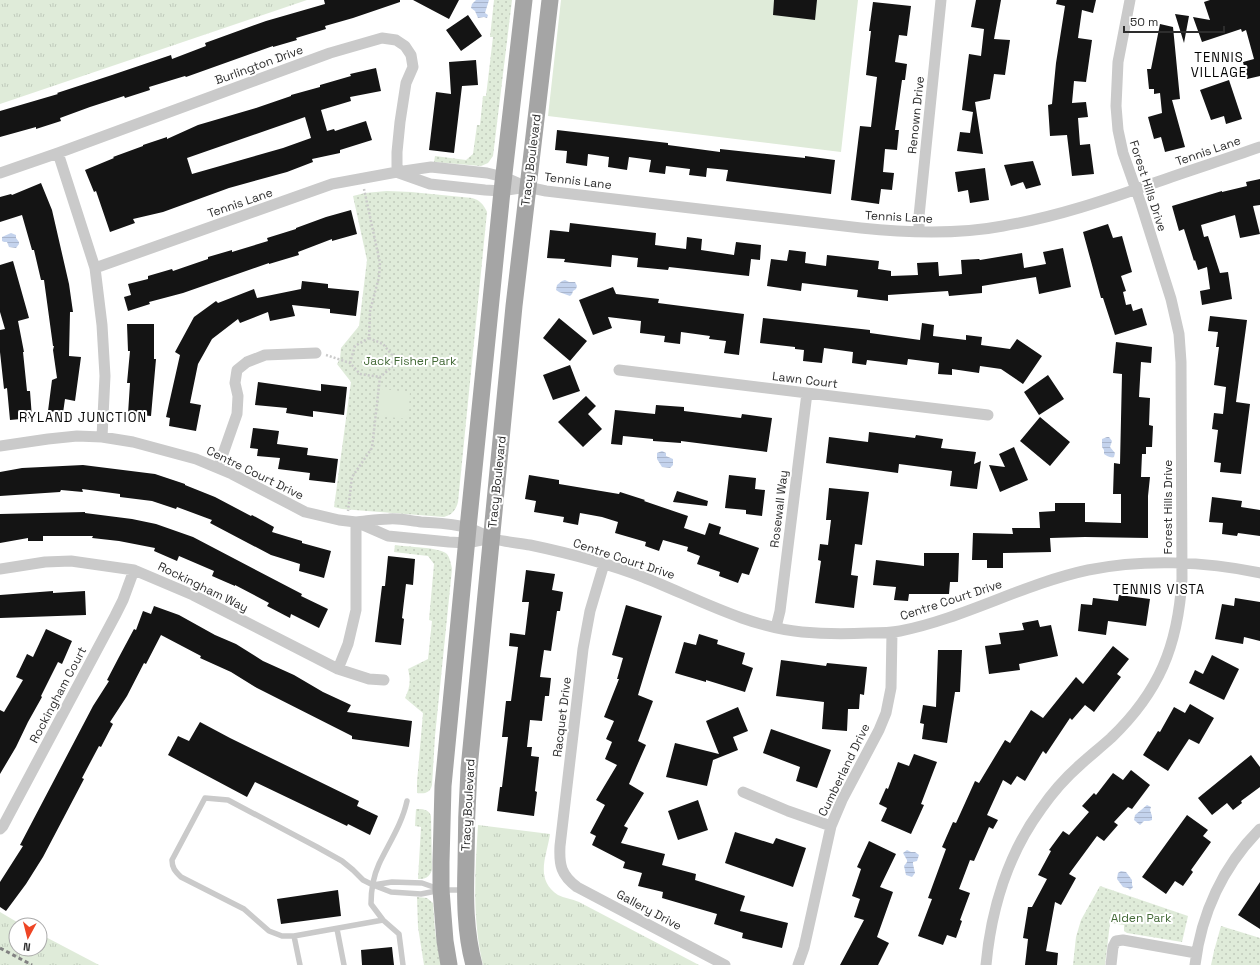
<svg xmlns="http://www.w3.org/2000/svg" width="1260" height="965" font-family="'Space Grotesk',sans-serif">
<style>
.grass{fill:url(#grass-tufts)}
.park{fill:url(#park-dots)}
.pitch{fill:#dfebd9}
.water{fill:url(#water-rules)}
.building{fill:#141414;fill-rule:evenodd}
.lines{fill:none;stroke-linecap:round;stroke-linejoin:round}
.path{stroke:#cacaca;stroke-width:2.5;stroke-dasharray:2 2;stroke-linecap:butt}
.lane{stroke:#cacaca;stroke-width:5.5}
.street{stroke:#cacaca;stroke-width:11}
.primary{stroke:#a5a5a5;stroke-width:17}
.rail{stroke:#828282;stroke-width:3;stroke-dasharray:4 3;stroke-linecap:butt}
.labels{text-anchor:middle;stroke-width:4;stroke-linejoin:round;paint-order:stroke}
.street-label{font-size:12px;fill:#2d2d2d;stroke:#fff}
.park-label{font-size:12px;fill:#446a38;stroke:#fff}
.neighbourhood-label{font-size:13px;letter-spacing:1px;fill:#000;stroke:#fff}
</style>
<defs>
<pattern id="grass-tufts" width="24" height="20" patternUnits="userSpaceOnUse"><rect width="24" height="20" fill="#dfebd9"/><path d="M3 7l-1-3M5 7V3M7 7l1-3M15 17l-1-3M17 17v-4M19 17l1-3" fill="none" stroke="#c0cabb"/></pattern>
<pattern id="park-dots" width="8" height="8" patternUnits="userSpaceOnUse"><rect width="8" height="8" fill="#dfebd9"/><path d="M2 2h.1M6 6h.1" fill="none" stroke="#c0cabb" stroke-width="1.8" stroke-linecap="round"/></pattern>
<pattern id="water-rules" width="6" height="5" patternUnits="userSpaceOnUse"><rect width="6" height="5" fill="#c4d3ed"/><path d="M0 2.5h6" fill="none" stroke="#a9b5cc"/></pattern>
</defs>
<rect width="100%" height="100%" fill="#fff"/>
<path class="grass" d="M0,0H307L0,104Z
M478,825L550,834C547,856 534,879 558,895C564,898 572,899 579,902L699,965H483C472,919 475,872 478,825Z
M0,912L22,925H16V949H40V934L99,965H0Z"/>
<path class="park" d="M494,0H512L493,156L488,163L481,166L434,162L435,156L466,160L473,154L477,125H480L483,96H486L493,37H490Z
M387,191L411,192L472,198C480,200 484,205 487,212L458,502C456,510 452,515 444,517L342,509L334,507L351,382L337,364L340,359L341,348L359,326L367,260L353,196L365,193Z
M395,545C406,547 440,547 447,554C450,558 451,564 452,569L435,736L432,785C430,793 425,794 417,793V782L423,713L405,698C410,688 411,680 408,669L428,659L432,621L429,620L434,564L428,556L394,552Z
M416,809C422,809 429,809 431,816L432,870C429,878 425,879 418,879L421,827L415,826Z
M1100,886L1188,916L1182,942L1127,933L1124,931V925L1110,923L1105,965H1073L1076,937L1081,920Z
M417,897L427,898L433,903L435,931L441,965H424L418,927Z
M1221,926L1260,938V965H1211L1214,951Z"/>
<path class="pitch" d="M561,0H858L841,152L548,116Z
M381,389L410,392L408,419L378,416Z"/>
<path class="water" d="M476,0H489L485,13L488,15L487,18L484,17L478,18L475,11L471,8L472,4Z
M11,233L16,235V238L19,242V244L16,248L9,247L7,242H4L2,241V237Z
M565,280L569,282H575L577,286L576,289L573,291L572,294L570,296L559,292L556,290L557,285L562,281Z
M1107,437H1109L1112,441L1110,447L1115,453L1114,457C1110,458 1107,456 1104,454V450L1102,447V439Z
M662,451L666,453V456L673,459V465L670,468L662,467L657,459V453Z
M1147,805L1151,807L1150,810L1152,816V820L1149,821H1144L1140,825L1134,820L1135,815Z
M907,850L911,852H915L919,855L917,861L913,862V864L915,873L912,877L906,875L904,866L907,862V860L903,853Z
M1121,871L1126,872L1132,880V885L1133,887L1130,890L1128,888L1123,887L1117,879L1118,873Z"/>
<path class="building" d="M324,0H400V2L353,18L325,26L326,29L296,38L297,40L273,47V46L186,77L185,76L149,87L150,90L125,98L124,96L90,107L60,118L61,121L36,129V127L0,137V111L58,94L57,93L112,75L171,55L172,59L206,46L205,43L266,21L325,4Z
M413,0H459L449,19Z
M774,0H817L815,20L773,15Z
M976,0H1001L994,39L1010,40L1005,75L994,74L990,99L975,102L983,154L957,151L960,132L970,133L973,112L962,110L969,54L981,56L984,29L971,27Z
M1057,0H1096L1093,13L1082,10L1078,38L1092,40L1086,82L1074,81L1072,103L1086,102L1088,117L1078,118L1080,145L1090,144L1094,174L1072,176L1067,135L1050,136L1048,105L1052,104L1056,63L1065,6L1056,4Z
M1210,0H1260V76L1247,79L1243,62L1254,59L1246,30L1242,32L1241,29L1202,42L1193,17L1210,20L1204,2Z
M873,2L911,6L907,36L899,35L895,62L907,64L905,80H902L895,130H899L897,150L885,149L883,172L894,173L892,190L881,189L879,204L851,200L860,126L871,127L877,77L866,75L871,31H869Z
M1175,14L1189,16L1184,43Z
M468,15L482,36L461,51L446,30Z
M1160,24L1173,27L1180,99L1172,100L1185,147L1165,152L1161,137L1154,139L1148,117L1162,113L1160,93L1154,94V89H1149L1147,69H1151Z
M476,60L478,85L462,86L454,153L429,150L436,92L451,94L449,62Z
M376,68L381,91L350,97L351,101L321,110L327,131L334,129L335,131L366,121L372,140L340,150V153L312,159L313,162L287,172L229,188L163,212L133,219L135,223L110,232L96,191L94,192L85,170L114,158L113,157L143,146V145L167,137V139L198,125L256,108L291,96V95L320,87V85L351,76L350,74ZM305,117L311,138L283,148L192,174L187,158Z
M1229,80L1242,119L1226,124L1224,116L1211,120L1200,90Z
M557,130L668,143V145L720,152V149L805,158V156L835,160L831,194L726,181L728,170L707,168L706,177L689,175L690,169L666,166L665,174L649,172L651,160L629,157L627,170L608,167L609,157L588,154L587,166L566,163L567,151L555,150Z
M1033,161L1041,185L1026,189L1023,182L1011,186L1004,165Z
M985,168L989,200L970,203L968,190L958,192L955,172Z
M1260,179V205L1253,206L1260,234L1240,238L1235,215L1201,225L1204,237L1208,236L1220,273L1228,272L1232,299L1202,305L1200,291L1210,289L1207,267L1198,270L1195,260L1194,261L1184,229L1179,231L1172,206L1222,191V192L1247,186L1246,182Z
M41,183L52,210L69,284L73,312H70L69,356L81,357L75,401L65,399L63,413L48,411L52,380L57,378L53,350L54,346H53L44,280H41L34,250H32L22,215L0,222V197L11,194L12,195Z
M351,210L357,234L332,241V239L298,252L299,255L269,264V263L183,293L149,302L150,304L128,311L124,297L131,295L128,284L148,279V276L172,269L173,271L208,259V257L232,250V252L268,241L267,238L296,229V228L326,217Z
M570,223L656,233L655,245L686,249L687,237L702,239L701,250L734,255L736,242L761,245L760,260L751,259L749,276L669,267L668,270L637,267L638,258L612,255L611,267L564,262L565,259L547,258L550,230L569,232Z
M1108,224L1113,238L1122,236L1132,272L1121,276L1126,291L1123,292L1126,305L1131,304L1133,311L1142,308L1147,325L1115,335L1103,298H1101L1083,232Z
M1063,248L1071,287L1039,294L1036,277L982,286V293L949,296L948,291L888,295V301L857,297L858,290L802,283L801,291L767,286L771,259L787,261L789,250L806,252L805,263L826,266L827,255L879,261L878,269L891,271V276L918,275L917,263L938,262L939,276L962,274L961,260L979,259L980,260L1022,253L1024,268L1046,264L1043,252Z
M13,261L29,318L18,321L24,352H23L27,391H30L32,418L10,420L7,388L4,389L0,352V330L5,329L0,312V265Z
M302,281L328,284V288L359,291L356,316L330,313V309L292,305L295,316L270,321L268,312L240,323L238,319L212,339L198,364L190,403L201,405L196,431L169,426L170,418L166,417L180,355L175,352L194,317L216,301L218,303L254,289L257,298L301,289Z
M613,287L616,294L659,299L658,303L744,314L739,355L724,353L726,341L709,339L710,336L681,332L680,344L664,342L665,336L640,333L641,321L608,317L612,328L593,335L579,300Z
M1210,316L1247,320L1236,402L1250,404L1241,474L1220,472L1221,463L1214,462L1218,430L1212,429L1214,413L1223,414L1226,387L1214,385L1219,347H1216L1218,332L1208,331Z
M559,318L587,341L570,361L543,338Z
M763,318L870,330V333L920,340L922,323L934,325L933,336L966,340V335L982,337L981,345L1010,349L1017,339L1042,356L1023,384L1001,369L980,366L979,373L952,369V375L938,374L939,363L908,359L907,365L867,360L866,365L852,363L853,352L824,348L822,363L803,361L804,350L795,349V347L760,343Z
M127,324H154V359H156L151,416L128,414L130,383H127L130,351H128Z
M1116,342L1152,347L1151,363L1141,362L1139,397L1150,398L1149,425L1153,426L1152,447H1146V454H1142L1141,477H1150L1148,496V538L1085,537L1050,538L1051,552L1003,553V568H987V560H972L973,533L1013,534L1012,528H1040L1039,512L1055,511V503H1085V522L1121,523V494H1113L1114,463L1120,464L1122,374L1113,373Z
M570,365L580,391L553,400L543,375Z
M1048,375L1064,399L1039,415L1024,392Z
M258,382L321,391V384L347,387L344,415L313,411V417L286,413L287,408L255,405Z
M586,396L596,406L588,414L602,429L583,447L558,422Z
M656,405L684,407V411L741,418L742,414L772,418L767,452L681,441V443L653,441V439L623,436L622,445L611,444L615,410L655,414Z
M1040,417L1070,442L1050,466L1020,441Z
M253,428L279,431L277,444L308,448L307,455L338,459L335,483L309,480L310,473L278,469L280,458L257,456L258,449L250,448Z
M869,432L915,438L916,435L943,439L941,448L976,452L974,464L981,461L977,489L950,486L952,471L899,464L898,473L826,463L829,437L868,442Z
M1014,447L1028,480L1000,492L989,465L1005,467L999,454Z
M83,465L155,474L185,484V485L215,497L251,516L252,515L274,527L272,532L302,541V543L331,551L324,578L299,571L300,564L271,555L210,523L212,520L177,507L176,509L152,501L120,497V494L82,489L83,492L61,490L60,492L0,496V472L22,468Z
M529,475L559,480V484L619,494L620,492L645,500L644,501L688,516L684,528L705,535L709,523L721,527L719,534L759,548L749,575L742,573L738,583L719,576L720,572L697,564L700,556L687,551L688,547L663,540L659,551L645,546L646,542L615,533L618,522L602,517L580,513L578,525L563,522L564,517L534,512L536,501L525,499Z
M729,475L756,478L755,489L765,490L762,516L746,514V510L725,508Z
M829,488L869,492L862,545L855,544L851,575L858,576L854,608L815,603L821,561L818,560L820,544L828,545L831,520H826Z
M677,491L708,501L707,506L673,502Z
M1212,497L1242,501L1241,507L1260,510V536L1238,533L1237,536L1222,534L1223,523L1209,522Z
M85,512V513L132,519L156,524L193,537L302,594L301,596L328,609L319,628L291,614L290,618L267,606L269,603L235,585V586L212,576L214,571L179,556L177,561L154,551L155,548L119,541L92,538L93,536H43V541H28V538L0,543V514Z
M924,553H959L958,582H950L949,594H909L908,601L894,600L896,587L873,585L876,560L924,566Z
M388,556L415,559L413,585L406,584L402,618L404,619L401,645L375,642L382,586H385Z
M526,570L555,574L552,590L563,592L560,611H557L551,651L544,650L540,677L551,678L549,696H545L542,721L530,720L527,747H532L531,756L539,757L535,791L537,792L534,816L497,811L500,787H502L508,737H502L506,701H511L518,647L509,646L510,633L525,635L529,602H522Z
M53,591V593L85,591L86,615L0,618V595Z
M1119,595L1150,599L1146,626L1108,621L1106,635L1078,631L1081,604L1092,605L1093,598L1118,601Z
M1235,598L1260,602V641L1244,637L1243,644L1215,639L1222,604L1234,606Z
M626,605L662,616L638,695L653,701L638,741L646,745L629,784L644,793L624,826L628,828L621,843L665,854L662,865L696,874L695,880L745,896L740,911L788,923L782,948L742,938L743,933L714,924L717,914L662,898L663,892L638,886L642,873L623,868L625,862L592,845L596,836L590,833L605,805L596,800L617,765L605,759L612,742L606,739L614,721L604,717L619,679H617L623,658L612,655Z
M154,606L179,615L215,635L236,644L263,661L294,675L323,692L351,705L347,712L412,721L409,747L352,739V736L257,688L231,672L200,658L201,656L161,635L146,664L144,663L127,696L110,722L113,724L101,747L99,746L82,778L84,779L43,857L26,884L6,911L0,907V882L23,846L20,845L93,706L109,681L107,680L119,657L134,629L136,630L143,611L151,614Z
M1038,620L1040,627L1051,625L1058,656L1019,664L1020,670L989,674L985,646L1001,644L999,633L1024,630L1022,623Z
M46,629L72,641L62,664L58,662L41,696L42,697L28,722L16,747L0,774V710L4,712L23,680L16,677L27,654L33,657Z
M699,634L718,640L717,644L745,653L742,664L753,668L745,692L706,680V682L675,673L684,642L696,645Z
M1113,646L1129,659L1117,674L1121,677L1094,712L1085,705L1072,720L1070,718L1046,754L1043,751L1025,781L1017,776L1011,785L1003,780L987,815L998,820L993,829L989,827L974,861L970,860L959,889L970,893L960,920L962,921L956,938L947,935L943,945L918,936L932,899L928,898L946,849L942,847L953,822L956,823L975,781L979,783L1005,740L1010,743L1031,710L1043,718L1076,677L1083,684Z
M938,650H962L960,692H955L947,743L922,739L924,724L920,723L923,705L936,707Z
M1212,655L1239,669L1224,700L1189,683L1195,670L1203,674Z
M781,660L826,666L827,663L867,667L864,695L860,694L859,709H848L847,731L822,729L824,702L776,696Z
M1190,704L1214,718L1199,744L1189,739L1168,771L1143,755L1158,731L1160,732L1174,707L1185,713Z
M738,707L748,731L733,737L738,750L713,760L707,786L666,777L675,743L719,754L706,721Z
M200,722L230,738L359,801L357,806L378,816L370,835L348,824L347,826L255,782L247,797L168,755L178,736L189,741Z
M771,729L831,750L817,788L796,781L800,767L763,753Z
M914,754L937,762L921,804L924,805L911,834L881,821L887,808L879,804L886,788L888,789L898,762L909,766Z
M1251,755L1260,767V787L1241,801L1242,803L1233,810L1227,803L1212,815L1198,798Z
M1131,770L1150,785L1132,809L1128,807L1114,822L1118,825L1104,841L1097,836L1069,874L1076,878L1061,905L1055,902L1046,951L1058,953L1057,965H1025L1028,939L1023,938L1028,907H1032L1047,879L1038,875L1051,851L1049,850L1063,831L1069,835L1089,812L1082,806L1094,793L1096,795L1113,773L1123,780Z
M698,800L708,830L678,840L668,811Z
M1187,815L1208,830L1203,836L1211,842L1191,870L1193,872L1183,886L1175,881L1166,894L1142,877Z
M735,832L773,844L776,838L806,848L793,887L725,863Z
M869,841L896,854L880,887L893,892L877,937L889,943L878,965H840L864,920L854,917L860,899L852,896L861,869L857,867Z
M1260,882V929L1238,915Z
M338,890L341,916L281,924L277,899Z
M392,947L394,965H362L361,950Z"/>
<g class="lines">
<path class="path" d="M369,338L383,344L392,355V367L380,377
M326,355L350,363L360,374L380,377L372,448L352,477L348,511
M350,363L355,346L369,338L370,311L379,277L380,263L364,189"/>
<path class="lane" d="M373,885L363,880L353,870L342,861L317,847L228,800L205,798L172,860C172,868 175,871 181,877L244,909L269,931L282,936H294L383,920
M439,889L422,883L392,882L373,885L391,892L421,894L441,890H463
M337,929L344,965
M294,936L300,965
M403,965L399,934L383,920L371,904C371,891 373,877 379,864C389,843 402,824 407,801"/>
<path class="street" d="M58,153L95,268L102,325L105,376L102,437
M0,173L58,153L330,53L382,38L396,40L405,46L411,55L413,67L406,83L400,122L397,152V172
M399,173L430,184L485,190L502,191L527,187
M919,232V216L941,0
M95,268L332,184L397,172L431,167L487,173L504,177L527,187L546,191L861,228C908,233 956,235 1003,226C1056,217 1106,200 1157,182C1191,170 1226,159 1260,147
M619,370L988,415
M0,446L48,439L77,436L102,437L133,442L196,459L232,474L305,512L339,520L356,522L388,536L449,542L467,543L491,538
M218,468L237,414L238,396L235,383L237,370L247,362L265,355L316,353
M356,522C367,521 378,519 389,519C399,518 411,521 421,522C436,523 453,523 468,528C477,530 485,536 494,539C506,542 518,543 530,545C568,553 607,563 643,577C694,597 747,627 802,632C824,634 846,634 868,633C879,633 890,633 900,631C965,618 1023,584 1088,570C1143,559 1205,561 1260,573
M604,564L590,611L583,649L560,846C559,865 561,875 577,887L725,965
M0,569L45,562L71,561L134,570L193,595L338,669L369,679L384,680
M776,627L780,611L807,393
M338,669L348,644L356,610V522
M743,792L788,811L831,826
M0,829L3,826L115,616L123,600L134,570
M798,965L804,948L831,826L842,800L879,730L886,713L891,688L892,632
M986,965C991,910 1008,854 1041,809C1052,793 1066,777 1081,764C1091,755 1101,747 1111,738C1159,692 1178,646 1182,579L1181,362L1179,334L1171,299L1141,204L1123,153L1118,130L1116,106L1118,62L1130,0
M1111,965L1113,947L1116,941L1123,940L1196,953
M1195,965C1201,914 1223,866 1260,829"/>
<path class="primary" d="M449,965L445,941L441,890V862L443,786L468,528L502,191L524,0
M474,965C465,932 465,898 466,864C466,832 467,801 469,769L514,306L550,0"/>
<path class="rail" d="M0,948L32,965"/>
</g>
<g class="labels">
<g class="street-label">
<text transform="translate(259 65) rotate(-20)" y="4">Burlington Drive</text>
<text transform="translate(916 115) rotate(-84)" y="4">Renown Drive</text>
<text transform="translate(1208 151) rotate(-19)" y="4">Tennis Lane</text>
<text transform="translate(531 160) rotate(-83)" y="4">Tracy Boulevard</text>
<text transform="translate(578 181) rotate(7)" y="4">Tennis Lane</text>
<text transform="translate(1148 186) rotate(72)" y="4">Forest Hills Drive</text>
<text transform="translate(240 203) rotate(-19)" y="4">Tennis Lane</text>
<text transform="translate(899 217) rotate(3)" y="4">Tennis Lane</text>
<text transform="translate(805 380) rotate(7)" y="4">Lawn Court</text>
<text transform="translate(255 473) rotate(26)" y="4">Centre Court Drive</text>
<text transform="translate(497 482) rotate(-84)" y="4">Tracy Boulevard</text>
<text transform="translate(1168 507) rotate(-90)" y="4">Forest Hills Drive</text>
<text transform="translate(779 509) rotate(-83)" y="4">Rosewall Way</text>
<text transform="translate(624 559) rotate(18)" y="4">Centre Court Drive</text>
<text transform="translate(203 587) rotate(26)" y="4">Rockingham Way</text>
<text transform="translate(951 600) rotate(-18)" y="4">Centre Court Drive</text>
<text transform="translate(58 695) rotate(-62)" y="4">Rockingham Court</text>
<text transform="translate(562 717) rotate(-83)" y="4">Racquet Drive</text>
<text transform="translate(844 770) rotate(-64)" y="4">Cumberland Drive</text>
<text transform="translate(468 805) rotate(-87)" y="4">Tracy Boulevard</text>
<text transform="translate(649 910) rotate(28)" y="4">Gallery Drive</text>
</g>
<g class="park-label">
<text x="410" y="365">Jack Fisher Park</text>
<text x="1141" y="922">Alden Park</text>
</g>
<g class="neighbourhood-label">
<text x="1219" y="62">TENNIS<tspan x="1219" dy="15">VILLAGE</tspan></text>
<text x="83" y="422">RYLAND JUNCTION</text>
<text x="1159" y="594">TENNIS VISTA</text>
</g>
</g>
<g transform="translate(28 937) rotate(187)"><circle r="19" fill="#ffffff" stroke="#ababab"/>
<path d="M0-3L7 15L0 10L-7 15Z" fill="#ee4525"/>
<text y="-6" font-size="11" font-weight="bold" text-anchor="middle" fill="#2d2d2d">N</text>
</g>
<path d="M1124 26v6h100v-6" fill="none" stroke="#2d2d2d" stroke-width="2"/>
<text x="1130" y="26" font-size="12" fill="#2d2d2d" stroke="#ffffff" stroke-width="3" paint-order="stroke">50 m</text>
</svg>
